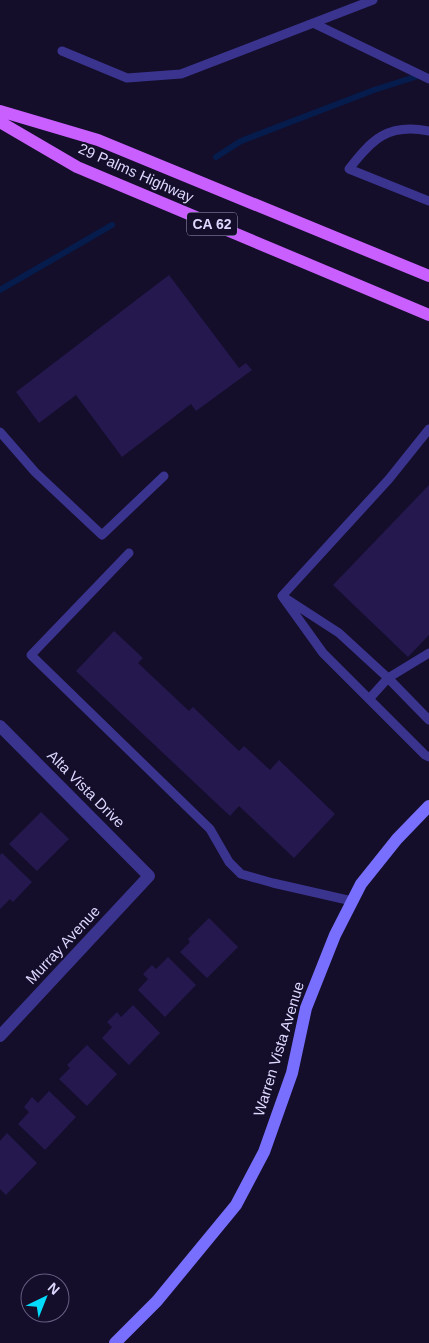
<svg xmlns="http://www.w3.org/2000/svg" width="429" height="1343" font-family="Helvetica,sans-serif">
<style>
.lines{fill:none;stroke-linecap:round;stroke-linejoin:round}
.stream{stroke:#051c4d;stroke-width:6}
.building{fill:#25184e}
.lane{stroke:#3b348f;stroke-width:9}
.street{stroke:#3b348f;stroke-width:12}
.secondary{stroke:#796fff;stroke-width:12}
.primary{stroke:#ca5fff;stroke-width:12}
.labels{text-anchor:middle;stroke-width:4;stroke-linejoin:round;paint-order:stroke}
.shield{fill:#140e2b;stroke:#a19bbf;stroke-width:1}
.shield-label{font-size:14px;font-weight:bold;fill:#ded8ff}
.street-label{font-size:15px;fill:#ded8ff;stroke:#140e2b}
</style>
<rect width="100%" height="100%" fill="#140e2b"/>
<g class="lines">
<path class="stream" d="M216,157L241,141L374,90L418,76
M0,290L112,225"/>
</g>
<path class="building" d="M169,275L239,368L246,363L252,370L196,411L191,404L122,457L76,395L39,423L16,392Z
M429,485V635L408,657L333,585Z
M114,631L143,658L138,663L189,711L193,707L239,751L244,746L270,770L279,760L335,814L294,858L239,806L230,816L76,671Z
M41,812L69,839L37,871L9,844Z
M2,853L32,882L13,902L10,899L0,909V855Z
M209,918L238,947L207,978L180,952L190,942L188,939Z
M168,957L196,985L165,1017L138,990L148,979L143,974L152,965L156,969Z
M133,1005L160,1033L129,1065L102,1038L112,1027L107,1022L117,1012L121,1017Z
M87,1045L117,1074L87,1106L59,1079L70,1068L67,1065Z
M49,1091L76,1117L45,1150L18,1124L29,1112L24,1107L32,1097L38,1103Z
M7,1133L37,1163L6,1195L0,1189V1141Z"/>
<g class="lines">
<path class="lane" d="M313,23L429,79
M62,51L127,78L181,74L373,0
M429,131C388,123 372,139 349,169L429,201
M0,432L35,472L102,535L164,476
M129,553L31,655L210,829L229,862L241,874L273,883L352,901
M282,596L389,479L429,429
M370,698L388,678L429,653
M429,720L388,678L339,633L282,596L323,653L425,755L429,757"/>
<path class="street" d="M0,726L149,876L0,1036"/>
<path class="secondary" d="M115,1343L157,1301L236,1205L264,1152L292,1073L306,1008L335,935L361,884L397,839L429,806"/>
<path class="primary" d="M0,111L98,140L429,276
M0,122L77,167L429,315"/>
</g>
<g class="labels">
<rect class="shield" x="187" y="212.5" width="50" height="23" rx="4"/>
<g class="shield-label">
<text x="212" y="229">CA 62</text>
</g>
<g class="street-label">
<text transform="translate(136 173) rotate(24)" y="5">29 Palms Highway</text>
<text transform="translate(86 789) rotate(45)" y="5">Alta Vista Drive</text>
<text transform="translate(63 945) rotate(-47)" y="5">Murray Avenue</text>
<text transform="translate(279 1049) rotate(-73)" y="5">Warren Vista Avenue</text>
</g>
</g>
<g transform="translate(45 1298) rotate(43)"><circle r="24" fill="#140e2b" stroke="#655f80"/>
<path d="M0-4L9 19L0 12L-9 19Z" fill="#04dcff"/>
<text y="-8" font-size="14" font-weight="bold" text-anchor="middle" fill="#ded8ff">N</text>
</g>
</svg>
